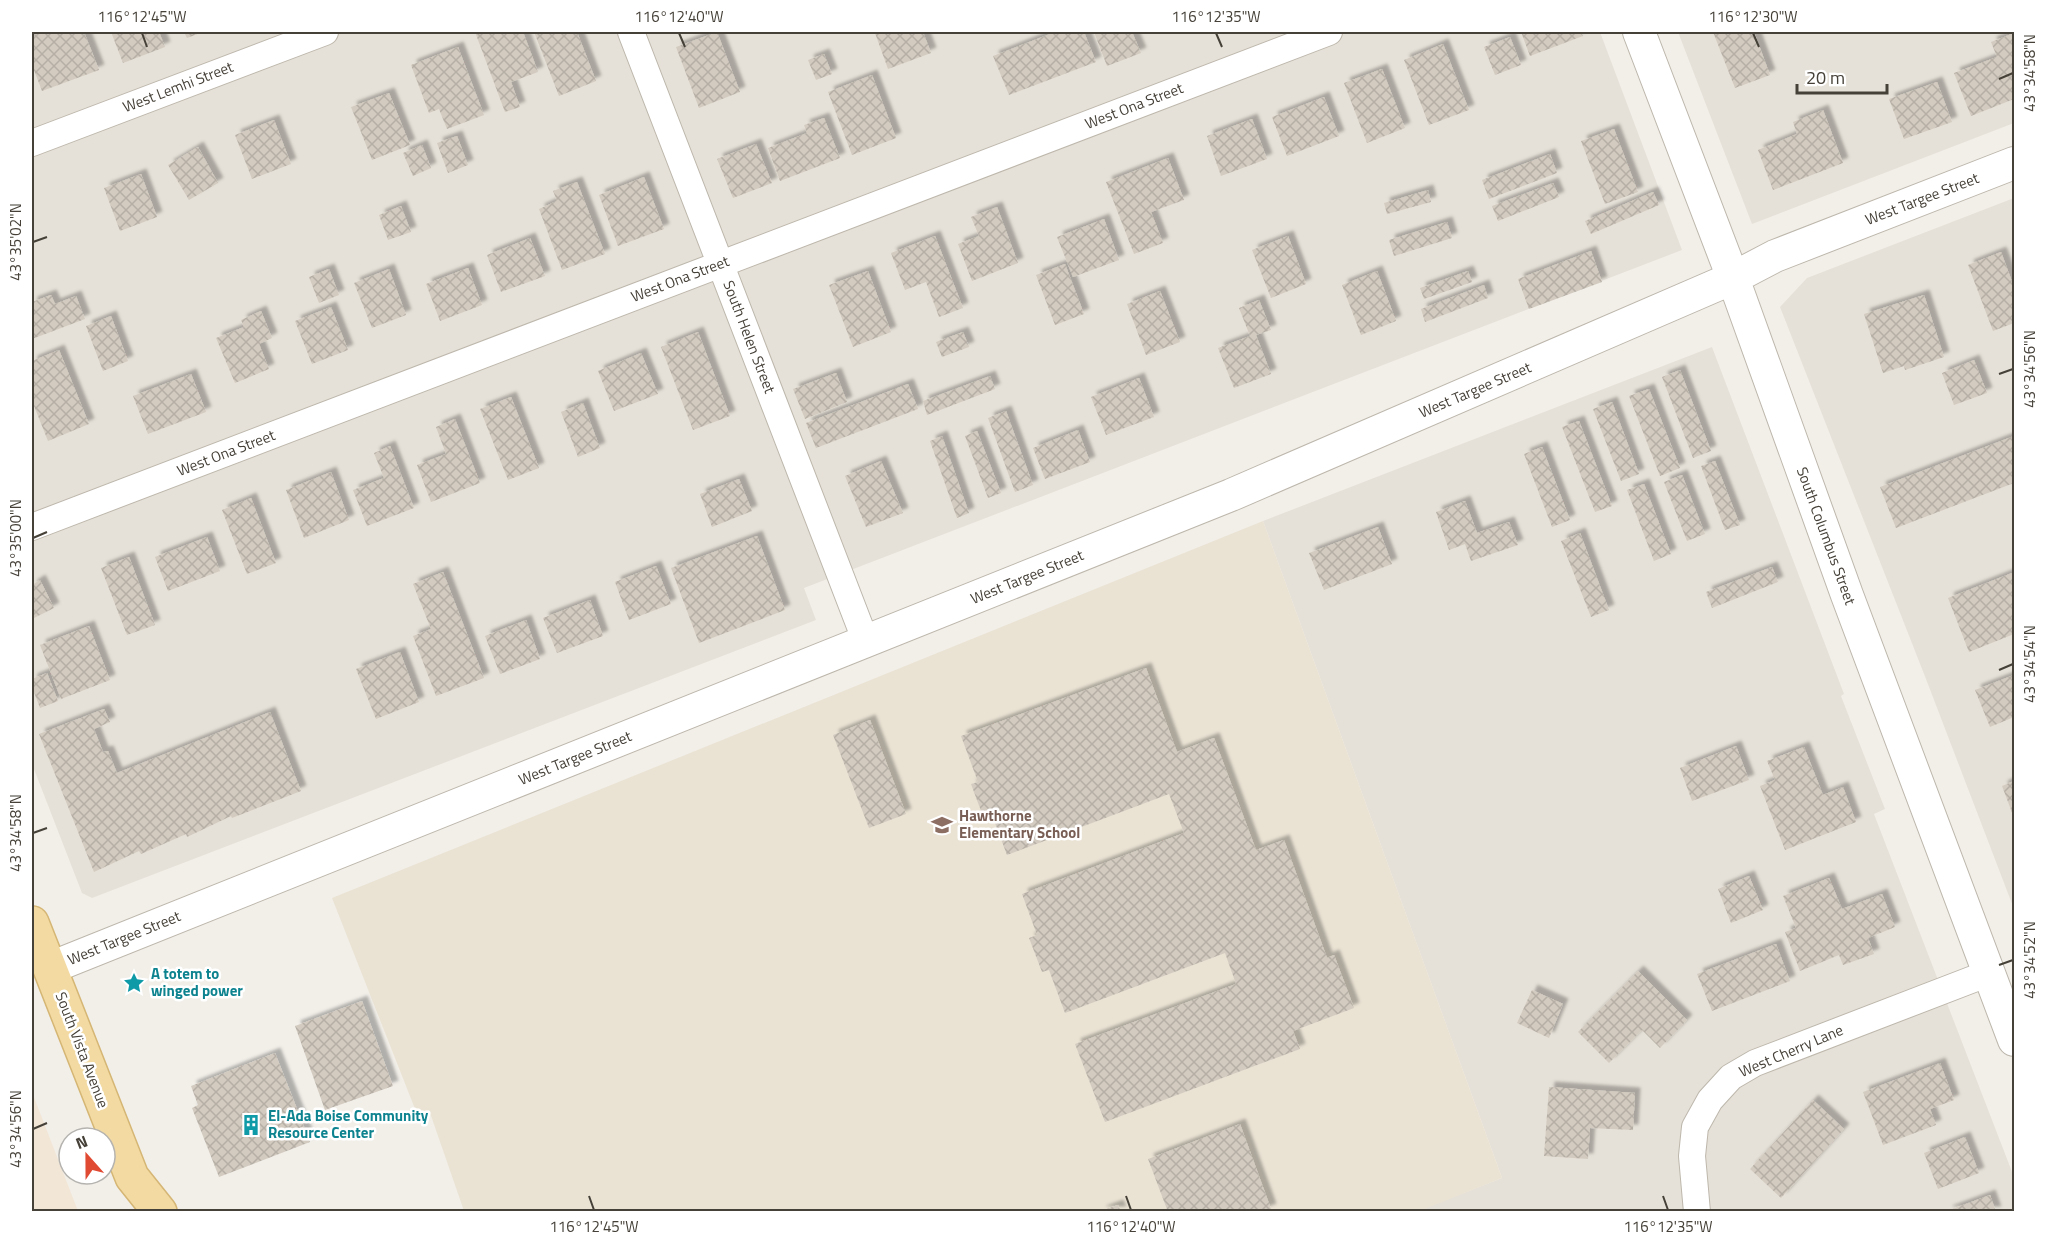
<svg xmlns="http://www.w3.org/2000/svg" width="2046" height="1243" font-family="'Titillium Web',sans-serif">
<style>
.residential{fill:#e6e1d8}
.commercial{fill:#f2e6d7}
.education{fill:#eae3d4}
.building{fill:url(#building-cross-hatch);filter:url(#shadow)}
.lines{fill:none;stroke-linecap:round;stroke-linejoin:round}
.minor-casing{stroke:#bdb7ac;stroke-width:28}
.tertiary-casing{stroke:#bdb7ac;stroke-width:34}
.primary-casing{stroke:#d5b674;stroke-width:36}
.minor{stroke:#fff;stroke-width:26}
.tertiary{stroke:#fff;stroke-width:32}
.primary{stroke:#f2daa2;stroke-width:33}
.ticks{fill:none;stroke:#454038;stroke-width:2}
.labels{text-anchor:middle;stroke-width:5;stroke-linejoin:round;paint-order:stroke}
.street-label{font-size:15px;fill:#454038;stroke:#fff}
.education-label{font-size:15px;font-weight:bold;fill:#785e54;stroke:#fff;text-anchor:start}
.culture-label{font-size:15px;font-weight:bold;fill:#0d838f;stroke:#fff;text-anchor:start}
.neatline{fill:none;stroke:#454038;stroke-width:2}
.ticks-label{font-size:15px;text-anchor:middle;fill:#454038}
</style>
<defs>
<pattern id="building-cross-hatch" width="8" height="8" patternUnits="userSpaceOnUse" patternTransform="scale(1.5)"><rect width="8" height="8" fill="#d3cbc0"/><path d="M0 0l8 8M0 8l8-8" fill="none" stroke="#b6afa6"/></pattern>
<filter id="shadow"><feDropShadow dx="5.5" dy="-5.5" stdDeviation="1.5" flood-color="#0004"/></filter>
</defs>
<rect width="100%" height="100%" fill="#f2efe9"/>
<path class="residential" d="M32,32H1600L1682,250L804,588L816,620L92,898L82,893L32,764Z
M1678,32H2014V123L1752,224Z
M2014,198V909L1926,679L1780,307L1807,278Z
M1712,347L1844,694L1841,696L1885,809L1874,814L2014,1177V1211H1417L1502,1178L1263,521Z"/>
<path class="commercial" d="M32,1092L78,1211H32Z"/>
<path class="education" d="M1263,521L1502,1178L1417,1212L464,1211L429,1110L417,1114L332,898Z"/>
<path class="building" d="M41,32H84L99,70L42,91L32,65V35Z
M111,32H159L165,47L123,63Z
M184,32H203L187,38Z
M475,32H523L538,72L511,82L520,107L505,112Z
M534,32H577L596,81L559,96Z
M717,32L740,92L699,108L676,47Z
M879,32H923L931,53L888,69L875,33Z
M1049,32H1084L1096,62L1009,95L993,56L1050,34Z
M1094,32H1132L1141,53L1107,66Z
M1521,32H1581L1583,36L1530,56Z
M1713,32H1754L1770,75L1735,88Z
M2014,33V99L1971,116L1954,73L1997,57L1991,42Z
M1510,37L1521,65L1495,75L1484,47Z
M1443,44L1469,110L1429,125L1404,60Z
M458,47L484,115L447,129L439,109L429,113L411,65Z
M824,54L832,74L816,80L808,60Z
M1382,69L1405,128L1367,143L1344,83Z
M872,75L896,138L852,155L828,92Z
M1937,82L1952,122L1904,139L1889,99Z
M389,93L410,145L372,160L351,107Z
M1324,97L1339,136L1287,156L1272,117Z
M1823,110L1843,163L1773,190L1758,150L1797,134L1793,122Z
M824,118L840,158L780,181L768,148L807,133L804,125Z
M1252,119L1267,159L1221,176L1207,136Z
M274,120L291,164L252,179L235,135Z
M1614,129L1638,192L1605,204L1581,141Z
M457,136L468,165L448,173L437,143Z
M756,144L772,183L733,198L717,159Z
M422,145L431,168L413,176L403,153Z
M198,147L218,183L189,200L168,165Z
M1550,154L1557,173L1489,199L1482,180Z
M1168,158L1184,200L1151,212L1163,243L1134,254L1106,182Z
M141,174L157,217L120,231L104,188Z
M644,177L664,229L618,246L599,195Z
M577,182L605,254L562,270L539,209L557,201L553,191Z
M1553,183L1559,197L1498,221L1492,206Z
M1428,190L1431,202L1387,214L1384,203Z
M1653,192L1659,205L1591,234L1585,221Z
M401,206L411,232L388,240L379,215Z
M997,207L1018,263L972,281L958,244L979,236L971,217Z
M1104,219L1119,260L1073,277L1057,237Z
M1447,222L1452,238L1394,256L1389,240Z
M935,236L963,308L939,317L926,282L905,290L891,253Z
M1288,236L1306,284L1271,298L1252,250Z
M530,238L545,276L501,292L487,255Z
M1591,251L1602,282L1529,309L1518,279Z
M2001,252L2014,287V323L1993,331L1968,265Z
M1065,264L1084,314L1055,325L1036,275Z
M468,268L482,305L440,321L426,284Z
M329,269L339,295L319,303L309,277Z
M389,269L406,315L372,328L354,283Z
M868,271L891,332L853,347L829,285Z
M1377,271L1396,321L1361,335L1342,285Z
M1468,271L1472,282L1424,299L1420,288Z
M1484,285L1488,298L1425,322L1421,309Z
M1160,291L1180,342L1146,355L1127,304Z
M51,295L55,304L76,296L85,319L32,339V302Z
M1924,295L1944,357L1905,370L1904,366L1883,373L1864,314Z
M1259,300L1271,330L1256,335L1271,374L1234,388L1218,348L1250,336L1239,308Z
M331,307L348,350L312,364L295,321Z
M261,311L272,338L259,344L269,369L235,383L216,338L244,327L241,320Z
M111,316L128,361L103,371L86,326Z
M698,332L730,416L693,430L661,347Z
M963,332L969,347L942,357L936,342Z
M59,350L89,424L48,441L32,401V361Z
M641,353L658,394L614,411L598,371Z
M1974,360L1987,393L1954,405L1942,373Z
M1680,370L1711,451L1693,458L1662,377Z
M836,373L847,402L805,419L793,389Z
M191,374L206,412L148,434L133,396Z
M990,376L995,389L927,415L923,401Z
M1139,378L1154,417L1106,435L1091,397Z
M908,384L918,409L816,448L806,423Z
M1649,389L1680,468L1660,476L1629,396Z
M511,397L539,468L508,480L480,409Z
M1612,402L1639,474L1621,481L1593,409Z
M583,403L600,448L578,457L561,412Z
M1006,411L1033,485L1015,492L988,418Z
M455,419L480,483L431,502L417,465L446,454L436,427Z
M1579,421L1612,506L1595,512L1562,427Z
M1078,430L1090,462L1045,479L1033,448Z
M977,431L1001,493L988,498L965,436Z
M942,436L969,513L957,518L930,441Z
M2014,436V483L1896,528L1880,487Z
M390,446L414,508L367,526L353,490L384,478L374,453Z
M1542,447L1570,520L1552,527L1524,454Z
M881,461L903,513L866,527L845,476Z
M1715,461L1740,525L1725,530L1701,466Z
M331,472L349,520L304,538L286,490Z
M1682,475L1705,534L1687,541L1664,482Z
M739,479L752,511L712,527L700,494Z
M1644,484L1671,554L1654,561L1627,490Z
M251,498L276,563L247,574L222,510Z
M1465,501L1477,533L1509,522L1518,545L1471,561L1465,544L1449,550L1436,512Z
M1378,527L1392,564L1324,590L1309,553Z
M1580,533L1609,610L1591,617L1561,541Z
M757,536L785,610L699,643L671,568Z
M207,537L220,571L168,591L155,557Z
M129,557L155,625L127,635L101,568Z
M656,566L671,604L629,620L615,582Z
M1772,567L1778,582L1712,608L1706,592Z
M443,572L484,678L436,696L413,636L431,629L413,584Z
M2012,573L2014,579V634L1969,652L1948,598Z
M40,580L54,608L32,619V585Z
M590,600L603,636L557,653L543,618Z
M526,620L540,659L500,674L485,636Z
M89,626L110,680L61,699L40,645Z
M400,652L419,702L376,719L356,669Z
M1146,668L1177,752L1214,738L1256,850L1284,840L1327,958L1334,955L1354,1008L1293,1031L1300,1049L1105,1122L1075,1044L1236,984L1225,953L1065,1013L1049,970L1042,972L1029,938L1037,935L1022,894L1184,833L1169,794L1007,855L992,815L984,819L971,784L978,782L961,736Z
M47,673L58,701L40,708L32,687V679Z
M2014,675V717L1990,727L1975,690Z
M104,709L110,722L94,729L103,752L108,751L117,773L270,712L301,791L232,818L231,816L187,837L186,834L141,854L139,851L94,872L39,734Z
M870,720L906,814L869,828L833,735Z
M1736,746L1749,780L1692,801L1680,768Z
M1804,747L1823,795L1843,787L1856,822L1785,850L1760,786L1775,780L1767,761Z
M2014,781V818L2002,786Z
M1749,876L1763,910L1731,923L1718,889Z
M1829,878L1842,909L1882,894L1895,927L1868,938L1874,954L1843,965L1839,955L1800,971L1785,932L1796,928L1783,896Z
M1776,944L1790,981L1712,1011L1697,974Z
M1638,971L1687,1020L1660,1048L1642,1030L1609,1063L1578,1032Z
M1532,990L1563,1004L1549,1038L1517,1023Z
M362,1001L393,1086L325,1110L295,1026Z
M275,1053L310,1142L219,1177L192,1108L198,1105L191,1086Z
M1940,1063L1954,1100L1930,1109L1936,1125L1883,1145L1863,1092Z
M1549,1087L1635,1093L1633,1130L1590,1128L1588,1159L1544,1156Z
M1813,1100L1844,1129L1781,1198L1750,1169Z
M1240,1124L1271,1209L1263,1212H1168L1148,1159Z
M1965,1137L1979,1173L1938,1189L1924,1153Z
M1990,1195L1996,1212H1947V1211Z
M1118,1205L1121,1212H1101V1211Z"/>
<g class="lines">
<defs>
<path id="minor" d="M631,32L866,642
M32,143L325,32
M32,527L1329,32
M1697,1212L1692,1156L1695,1127L1710,1100L1731,1077L1755,1063L1989,973"/>
<path id="tertiary" d="M1639,32L1733,278L1847,595L2014,1040
M50,968L1231,495L1733,278L1775,256L2014,163"/>
<path id="primary" d="M32,923L132,1177L160,1212"/>
</defs>
<use href="#minor" class="minor-casing"/>
<use href="#tertiary" class="tertiary-casing"/>
<use href="#primary" class="primary-casing"/>
<use href="#minor" class="minor"/>
<use href="#tertiary" class="tertiary"/>
<use href="#primary" class="primary"/>
</g>
<path class="ticks" d="M142,33L147,47M679,33L685,47M1216,33L1222,47M1753,33L1759,47M1999,79L2013,73M33,242L47,237M1999,374L2013,369M33,538L47,532M1999,670L2013,664M33,833L47,828M1999,965L2013,960M33,1129L47,1123M589,1196L594,1210M1126,1196L1131,1210M1663,1196L1668,1210"/>
<defs>
<symbol id="school-bare" viewBox="-9 -9 18 18"><path d="M0-5L7-2L0 1L-7-2ZM-4 1L0 2.5L4 1V4Q0 6-4 4Z" fill="#8d6e63" stroke="#fff" stroke-width="2.5" paint-order="stroke"/></symbol>
<symbol id="sight-bare" viewBox="-9 -9 18 18"><path d="M0-6L1.8-2.2L6-1.7L2.9 1.2L3.7 5.4L0 3.3L-3.7 5.4L-2.9 1.2L-6-1.7L-1.8-2.2Z" fill="#0f9aa8" stroke="#fff" stroke-width="2.5" paint-order="stroke"/></symbol>
<symbol id="building-bare" viewBox="-9 -9 18 18"><path d="M-4-6H4V6H1V3H-1V6H-4ZM-2.5-4.3h1.7v1.8h-1.7ZM.8-4.3h1.7v1.8H.8ZM-2.5-1h1.7V.8h-1.7ZM.8-1h1.7V.8H.8Z" fill="#0f9aa8" stroke="#fff" stroke-width="2.5" paint-order="stroke"/></symbol>
</defs>
<g fill-rule="evenodd">
<use href="#school-bare" x="927" y="810" width="30" height="30"/>
<use href="#sight-bare" x="119" y="968" width="30" height="30"/>
<use href="#building-bare" x="236" y="1110" width="30" height="30"/>
</g>
<g class="labels">
<g class="street-label">
<text transform="translate(178 87) rotate(-21)" y="5">West Lemhi Street</text>
<text transform="translate(1134 106) rotate(-21)" y="5">West Ona Street</text>
<text transform="translate(1922 199) rotate(-21)" y="5">West Targee Street</text>
<text transform="translate(680 279) rotate(-21)" y="5">West Ona Street</text>
<text transform="translate(749 337) rotate(69)" y="5">South Helen Street</text>
<text transform="translate(1475 390) rotate(-23)" y="5">West Targee Street</text>
<text transform="translate(226 453) rotate(-21)" y="5">West Ona Street</text>
<text transform="translate(1826 536) rotate(70)" y="5">South Columbus Street</text>
<text transform="translate(1027 577) rotate(-22)" y="5">West Targee Street</text>
<text transform="translate(575 758) rotate(-22)" y="5">West Targee Street</text>
<text transform="translate(124 938) rotate(-22)" y="5">West Targee Street</text>
<text transform="translate(82 1050) rotate(69)" y="5">South Vista Avenue</text>
<text transform="translate(1791 1051) rotate(-23)" y="5">West Cherry Lane</text>
</g>
<g class="education-label">
<text x="959" y="821">Hawthorne<tspan x="959" dy="17">Elementary School</tspan></text>
</g>
<g class="culture-label">
<text x="151" y="979">A totem to<tspan x="151" dy="17">winged power</tspan></text>
<text x="268" y="1121">El-Ada Boise Community<tspan x="268" dy="17">Resource Center</tspan></text>
</g>
</g>
<rect width="2046" height="1243" fill="none" stroke="#ffffff" stroke-width="66"/>
<g transform="translate(87 1156) rotate(339)"><circle r="28" fill="#ffffff" stroke="#b5b3af" stroke-width="1.5"/>
<path d="M0-4.5L10 22L0 15L-10 22Z" fill="#e04932"/>
<text y="-9" font-size="16" font-weight="bold" text-anchor="middle" fill="#454038">N</text>
</g>
<path d="M1797 84v9h90v-9" fill="none" stroke="#454038" stroke-width="3"/>
<text x="1806" y="84" font-size="18" fill="#454038" stroke="#ffffff" stroke-width="4.5" paint-order="stroke">20 m</text>
<rect x="33" y="33" width="1980" height="1177" class="neatline"/>
<g class="ticks-label">
<text x="142" y="22">116°12'45"W</text>
<text x="679" y="22">116°12'40"W</text>
<text x="1216" y="22">116°12'35"W</text>
<text x="1753" y="22">116°12'30"W</text>
<text transform="translate(2030 73) rotate(-90)" y="5">43°34'58"N</text>
<text transform="translate(16 242) rotate(-90)" y="5">43°35'02"N</text>
<text transform="translate(2030 369) rotate(-90)" y="5">43°34'56"N</text>
<text transform="translate(16 538) rotate(-90)" y="5">43°35'00"N</text>
<text transform="translate(2030 664) rotate(-90)" y="5">43°34'54"N</text>
<text transform="translate(16 833) rotate(-90)" y="5">43°34'58"N</text>
<text transform="translate(2030 960) rotate(-90)" y="5">43°34'52"N</text>
<text transform="translate(16 1129) rotate(-90)" y="5">43°34'56"N</text>
<text x="594" y="1232">116°12'45"W</text>
<text x="1131" y="1232">116°12'40"W</text>
<text x="1668" y="1232">116°12'35"W</text>
</g>
</svg>
